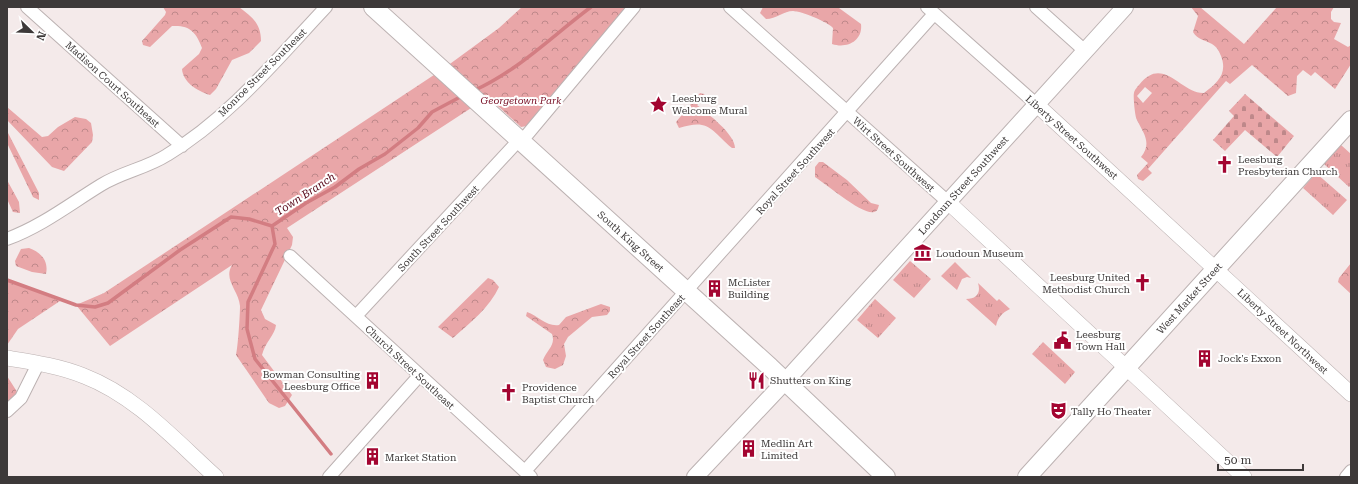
<svg xmlns="http://www.w3.org/2000/svg" width="1358" height="484" font-family="'Roboto Serif',serif">
<style>
.grass{fill:url(#grass-tufts)}
.forest{fill:url(#forest-crowns);fill-rule:evenodd}
.cemetery{fill:url(#cemetery-stones)}
.lines{fill:none;stroke-linecap:round;stroke-linejoin:round}
.stream{stroke:#d37d82;stroke-width:3.5}
.minor-casing{stroke:#bcb2b2;stroke-width:14}
.tertiary-casing{stroke:#bcb2b2;stroke-width:16}
.secondary-casing{stroke:#bcb2b2;stroke-width:18}
.primary-casing{stroke:#bcb2b2;stroke-width:20}
.minor{stroke:#fff;stroke-width:12}
.tertiary{stroke:#fff;stroke-width:15}
.secondary{stroke:#fff;stroke-width:16}
.primary{stroke:#fff;stroke-width:18}
.labels{text-anchor:middle;stroke-width:4;stroke-linejoin:round;paint-order:stroke}
.street-label{font-size:10px;fill:#3d3939;stroke:#fff}
.poi-label{font-size:10px;fill:#3d3939;stroke:#fff;text-anchor:start}
.park-label{font-size:10px;font-style:italic;fill:#780f25;stroke:#fff}
.water-label{font-size:11px;font-style:italic;fill:#560617;stroke:#fff}
</style>
<defs>
<pattern id="grass-tufts" width="24" height="20" patternUnits="userSpaceOnUse"><rect width="24" height="20" fill="#e9a6a8"/><path d="M3 7l-1-3M5 7V3M7 7l1-3M15 17l-1-3M17 17v-4M19 17l1-3" fill="none" stroke="#be888a"/></pattern>
<pattern id="forest-crowns" width="20" height="18" patternUnits="userSpaceOnUse"><rect width="20" height="18" fill="#e9a6a8"/><path d="M2 6a3 3 0 1 1 6 0M12 15a3 3 0 1 1 6 0" fill="none" stroke="#be888a"/></pattern>
<pattern id="cemetery-stones" width="16" height="16" patternUnits="userSpaceOnUse"><rect width="16" height="16" fill="#e9a6a8"/><path d="M2 7V4a2 2 0 0 1 4 0v3zM10 15v-3a2 2 0 0 1 4 0v3z" fill="#be888a"/></pattern>
</defs>
<rect width="100%" height="100%" fill="#f4eaea"/>
<path class="grass" d="M1341,145L1351,154V185L1349,187L1324,164Z
M1316,173L1347,200L1333,215L1303,188Z
M910,261L931,279L914,298L893,280Z
M955,262L971,278L967,277L962,279L957,290L941,276Z
M978,283L997,301L999,299L1010,309C1002,313 998,317 996,326L966,299C977,299 981,293 978,283Z
M875,299L896,318L878,338L857,320Z
M1043,342L1075,372L1065,384L1032,354Z"/>
<path class="forest" d="M163,7H239C252,17 261,23 261,41L249,53L232,60L216,89L210,95C197,91 183,82 182,69L199,54L202,48C196,32 190,25 172,26L150,47L143,45L142,41L165,15L166,12Z
M522,7H626L527,126L521,127L488,97L287,228L293,237L292,245L261,310L265,319L276,325C275,335 265,342 262,355L292,395L285,406L279,408L269,403L236,355C238,347 240,315 240,306C239,291 223,280 232,265L110,346L76,305L104,293L443,69L499,28Z
M763,7L839,8L861,24C863,41 847,49 832,44L833,28C828,22 801,11 793,11C784,11 776,19 766,19L760,13Z
M1191,7H1200L1244,44L1277,7H1334L1331,12V19L1334,22L1341,23L1334,39L1348,47L1351,45V64L1335,89L1315,72L1311,76L1303,70L1297,76L1296,93L1288,96L1252,65L1230,84L1226,81L1148,169L1152,173L1143,181L1138,179L1137,175L1148,163L1141,157C1152,143 1144,134 1137,120C1135,118 1133,96 1134,93C1134,91 1137,87 1139,85C1163,54 1181,94 1204,93C1217,83 1228,74 1221,56C1219,51 1217,47 1212,44C1205,40 1198,40 1193,32L1198,16ZM1145,87L1152,93L1143,103L1137,96Z
M700,93L704,94L705,96L697,105C708,114 735,134 735,148H732C711,130 709,118 679,128L676,122Z
M7,107L42,137L48,136L58,127L75,117L86,119L91,123L93,135L92,142L64,171L52,167L7,120Z
M7,131L39,193V200L33,197L7,143Z
M819,162H823L847,180L871,203L879,205C878,208 878,211 874,212C862,215 826,184 815,177V167Z
M7,180L19,202L20,213L13,212L7,199Z
M29,248C40,252 49,260 46,274L32,272L16,266L15,261L21,249Z
M1351,263V294L1338,282L1339,278Z
M488,278L493,280L499,287C490,307 470,323 453,338L438,327Z
M7,280L60,301L18,329L7,345Z
M601,304L610,307V311L607,315L592,317L568,337L564,344L566,356L563,365L555,369L546,367L543,360C547,350 556,345 552,334L526,316L527,312C538,316 547,327 559,325L566,317Z
M7,376L21,398L7,411Z"/>
<path class="cemetery" d="M1245,94L1294,136L1277,157L1245,130L1225,151L1213,140L1234,116L1229,111Z"/>
<g class="lines">
<path class="stream" d="M473,91C518,71 552,36 591,7
M272,226L275,244L248,302L247,329L255,359L331,454
M7,280L76,305L95,307L108,303L180,250L231,217L249,219L272,226L306,203L335,187L359,169L385,154L418,128L432,112L462,96"/>
<defs>
<path id="minor" d="M27,7L182,146
M730,7L948,202
M927,7L1036,104
M1036,7L1085,51
M521,142L634,7
M7,239C42,226 70,204 101,185C122,172 147,168 167,155C229,118 277,59 326,7
M290,256L531,477
M356,316L519,140
M7,411L21,398L38,364
M525,471L934,14
M329,477L419,376
M1346,477L1351,471"/>
<path id="tertiary" d="M1036,104L1351,394
M948,202L1244,477
M7,358C32,362 60,366 84,376C136,396 175,440 216,477"/>
<path id="secondary" d="M695,477L791,375L1125,7"/>
<path id="primary" d="M373,7L770,367L886,477
M1027,477L1351,120"/>
</defs>
<use href="#minor" class="minor-casing"/>
<use href="#tertiary" class="tertiary-casing"/>
<use href="#secondary" class="secondary-casing"/>
<use href="#primary" class="primary-casing"/>
<use href="#minor" class="minor"/>
<use href="#tertiary" class="tertiary"/>
<use href="#secondary" class="secondary"/>
<use href="#primary" class="primary"/>
</g>
<defs>
<symbol id="sight-bare" viewBox="-9 -9 18 18"><path d="M0-6L1.8-2.2L6-1.7L2.9 1.2L3.7 5.4L0 3.3L-3.7 5.4L-2.9 1.2L-6-1.7L-1.8-2.2Z" fill="#a30531" stroke="#fff" stroke-width="2.5" paint-order="stroke"/></symbol>
<symbol id="church-bare" viewBox="-9 -9 18 18"><path d="M-1.2-6h2.4v3.5h3.3v2.4h-3.3V6h-2.4V-.1h-3.3v-2.4h3.3Z" fill="#a30531" stroke="#fff" stroke-width="2.5" paint-order="stroke"/></symbol>
<symbol id="museum-bare" viewBox="-9 -9 18 18"><path d="M0-6L6-3V-2H-6V-3ZM-5-1h2V3h-2ZM-1-1h2V3h-2ZM3-1h2V3H3ZM-6 4H6V6H-6Z" fill="#a30531" stroke="#fff" stroke-width="2.5" paint-order="stroke"/></symbol>
<symbol id="building-bare" viewBox="-9 -9 18 18"><path d="M-4-6H4V6H1V3H-1V6H-4ZM-2.5-4.3h1.7v1.8h-1.7ZM.8-4.3h1.7v1.8H.8ZM-2.5-1h1.7V.8h-1.7ZM.8-1h1.7V.8H.8Z" fill="#a30531" stroke="#fff" stroke-width="2.5" paint-order="stroke"/></symbol>
<symbol id="civic-bare" viewBox="-9 -9 18 18"><path d="M-.6-6.5H3V-4.5H.6V-3L4-1V1h2V6H-6V1h2V-1L-.6-3ZM-1.2 2.5V6h2.4V2.5Z" fill="#a30531" stroke="#fff" stroke-width="2.5" paint-order="stroke"/></symbol>
<symbol id="restaurant-bare" viewBox="-9 -9 18 18"><path d="M-5-6h1v4h1v-4h1v4h1v-4h1v5L-1.5 .5V6h-2V.5L-5-1ZM5-6V6H3V1.5H1.5Q1.5-4 5-6Z" fill="#a30531" stroke="#fff" stroke-width="2.5" paint-order="stroke"/></symbol>
<symbol id="theatre-bare" viewBox="-9 -9 18 18"><path d="M-5-5.5Q0-4 5-5.5V0Q5 5 0 6Q-5 5-5 0ZM-3.3-2.5H-1v1.5H-3.3ZM1-2.5H3.3v1.5H1ZM-2.8 1Q0 5.5 2.8 1Z" fill="#a30531" stroke="#fff" stroke-width="2.5" paint-order="stroke"/></symbol>
</defs>
<g fill-rule="evenodd">
<use href="#sight-bare" x="646" y="92" width="25" height="25"/>
<use href="#church-bare" x="1212" y="152" width="25" height="25"/>
<use href="#museum-bare" x="910" y="240" width="25" height="25"/>
<use href="#church-bare" x="1130" y="270" width="25" height="25"/>
<use href="#building-bare" x="702" y="276" width="25" height="25"/>
<use href="#civic-bare" x="1050" y="328" width="25" height="25"/>
<use href="#building-bare" x="1192" y="346" width="25" height="25"/>
<use href="#building-bare" x="360" y="368" width="25" height="25"/>
<use href="#restaurant-bare" x="744" y="368" width="25" height="25"/>
<use href="#church-bare" x="496" y="380" width="25" height="25"/>
<use href="#theatre-bare" x="1046" y="398" width="25" height="25"/>
<use href="#building-bare" x="736" y="436" width="25" height="25"/>
<use href="#building-bare" x="360" y="444" width="25" height="25"/>
</g>
<g class="labels">
<g class="street-label">
<text transform="translate(262 72) rotate(-45)" y="4">Monroe Street Southeast</text>
<text transform="translate(113 84) rotate(42)" y="4">Madison Court Southeast</text>
<text transform="translate(1072 137) rotate(42)" y="4">Liberty Street Southwest</text>
<text transform="translate(894 154) rotate(42)" y="4">Wirt Street Southwest</text>
<text transform="translate(795 171) rotate(-48)" y="4">Royal Street Southwest</text>
<text transform="translate(963 185) rotate(-48)" y="4">Loudoun Street Southwest</text>
<text transform="translate(438 228) rotate(-47)" y="4">South Street Southwest</text>
<text transform="translate(631 241) rotate(42)" y="4">South King Street</text>
<text transform="translate(1189 298) rotate(-48)" y="4">West Market Street</text>
<text transform="translate(1283 331) rotate(43)" y="4">Liberty Street Northwest</text>
<text transform="translate(646 336) rotate(-48)" y="4">Royal Street Southeast</text>
<text transform="translate(410 367) rotate(43)" y="4">Church Street Southeast</text>
</g>
<g class="poi-label">
<text x="672" y="102">Leesburg<tspan x="672" dy="12">Welcome Mural</tspan></text>
<text x="1238" y="163">Leesburg<tspan x="1238" dy="12">Presbyterian Church</tspan></text>
<text x="936" y="257">Loudoun Museum</text>
<text x="1130" y="281" text-anchor="end">Leesburg United<tspan x="1130" dy="12">Methodist Church</tspan></text>
<text x="728" y="286">McLister<tspan x="728" dy="12">Building</tspan></text>
<text x="1076" y="338">Leesburg<tspan x="1076" dy="12">Town Hall</tspan></text>
<text x="1218" y="362">Jock's Exxon</text>
<text x="360" y="378" text-anchor="end">Bowman Consulting<tspan x="360" dy="12">Leesburg Office</tspan></text>
<text x="770" y="384">Shutters on King</text>
<text x="522" y="391">Providence<tspan x="522" dy="12">Baptist Church</tspan></text>
<text x="1071" y="415">Tally Ho Theater</text>
<text x="761" y="447">Medlin Art<tspan x="761" dy="12">Limited</tspan></text>
<text x="385" y="461">Market Station</text>
</g>
<g class="park-label">
<text x="521" y="104">Georgetown Park</text>
</g>
<g class="water-label">
<text transform="translate(305 194) rotate(-33)" y="4">Town Branch</text>
</g>
</g>
<rect width="1358" height="484" fill="none" stroke="#3d3939" stroke-width="16"/>
<g transform="translate(32 32) rotate(113)" stroke="#ffffff" stroke-width="3" paint-order="stroke">
<path d="M0-3L7 15L0 10L-7 15Z" fill="#3d3939"/>
<text y="-6" font-size="11" font-weight="bold" text-anchor="middle" fill="#3d3939">N</text>
</g>
<path d="M1218 464v6h85v-6" fill="none" stroke="#3d3939" stroke-width="2"/>
<text x="1224" y="464" font-size="12" fill="#3d3939" stroke="#ffffff" stroke-width="3" paint-order="stroke">50 m</text>
</svg>
